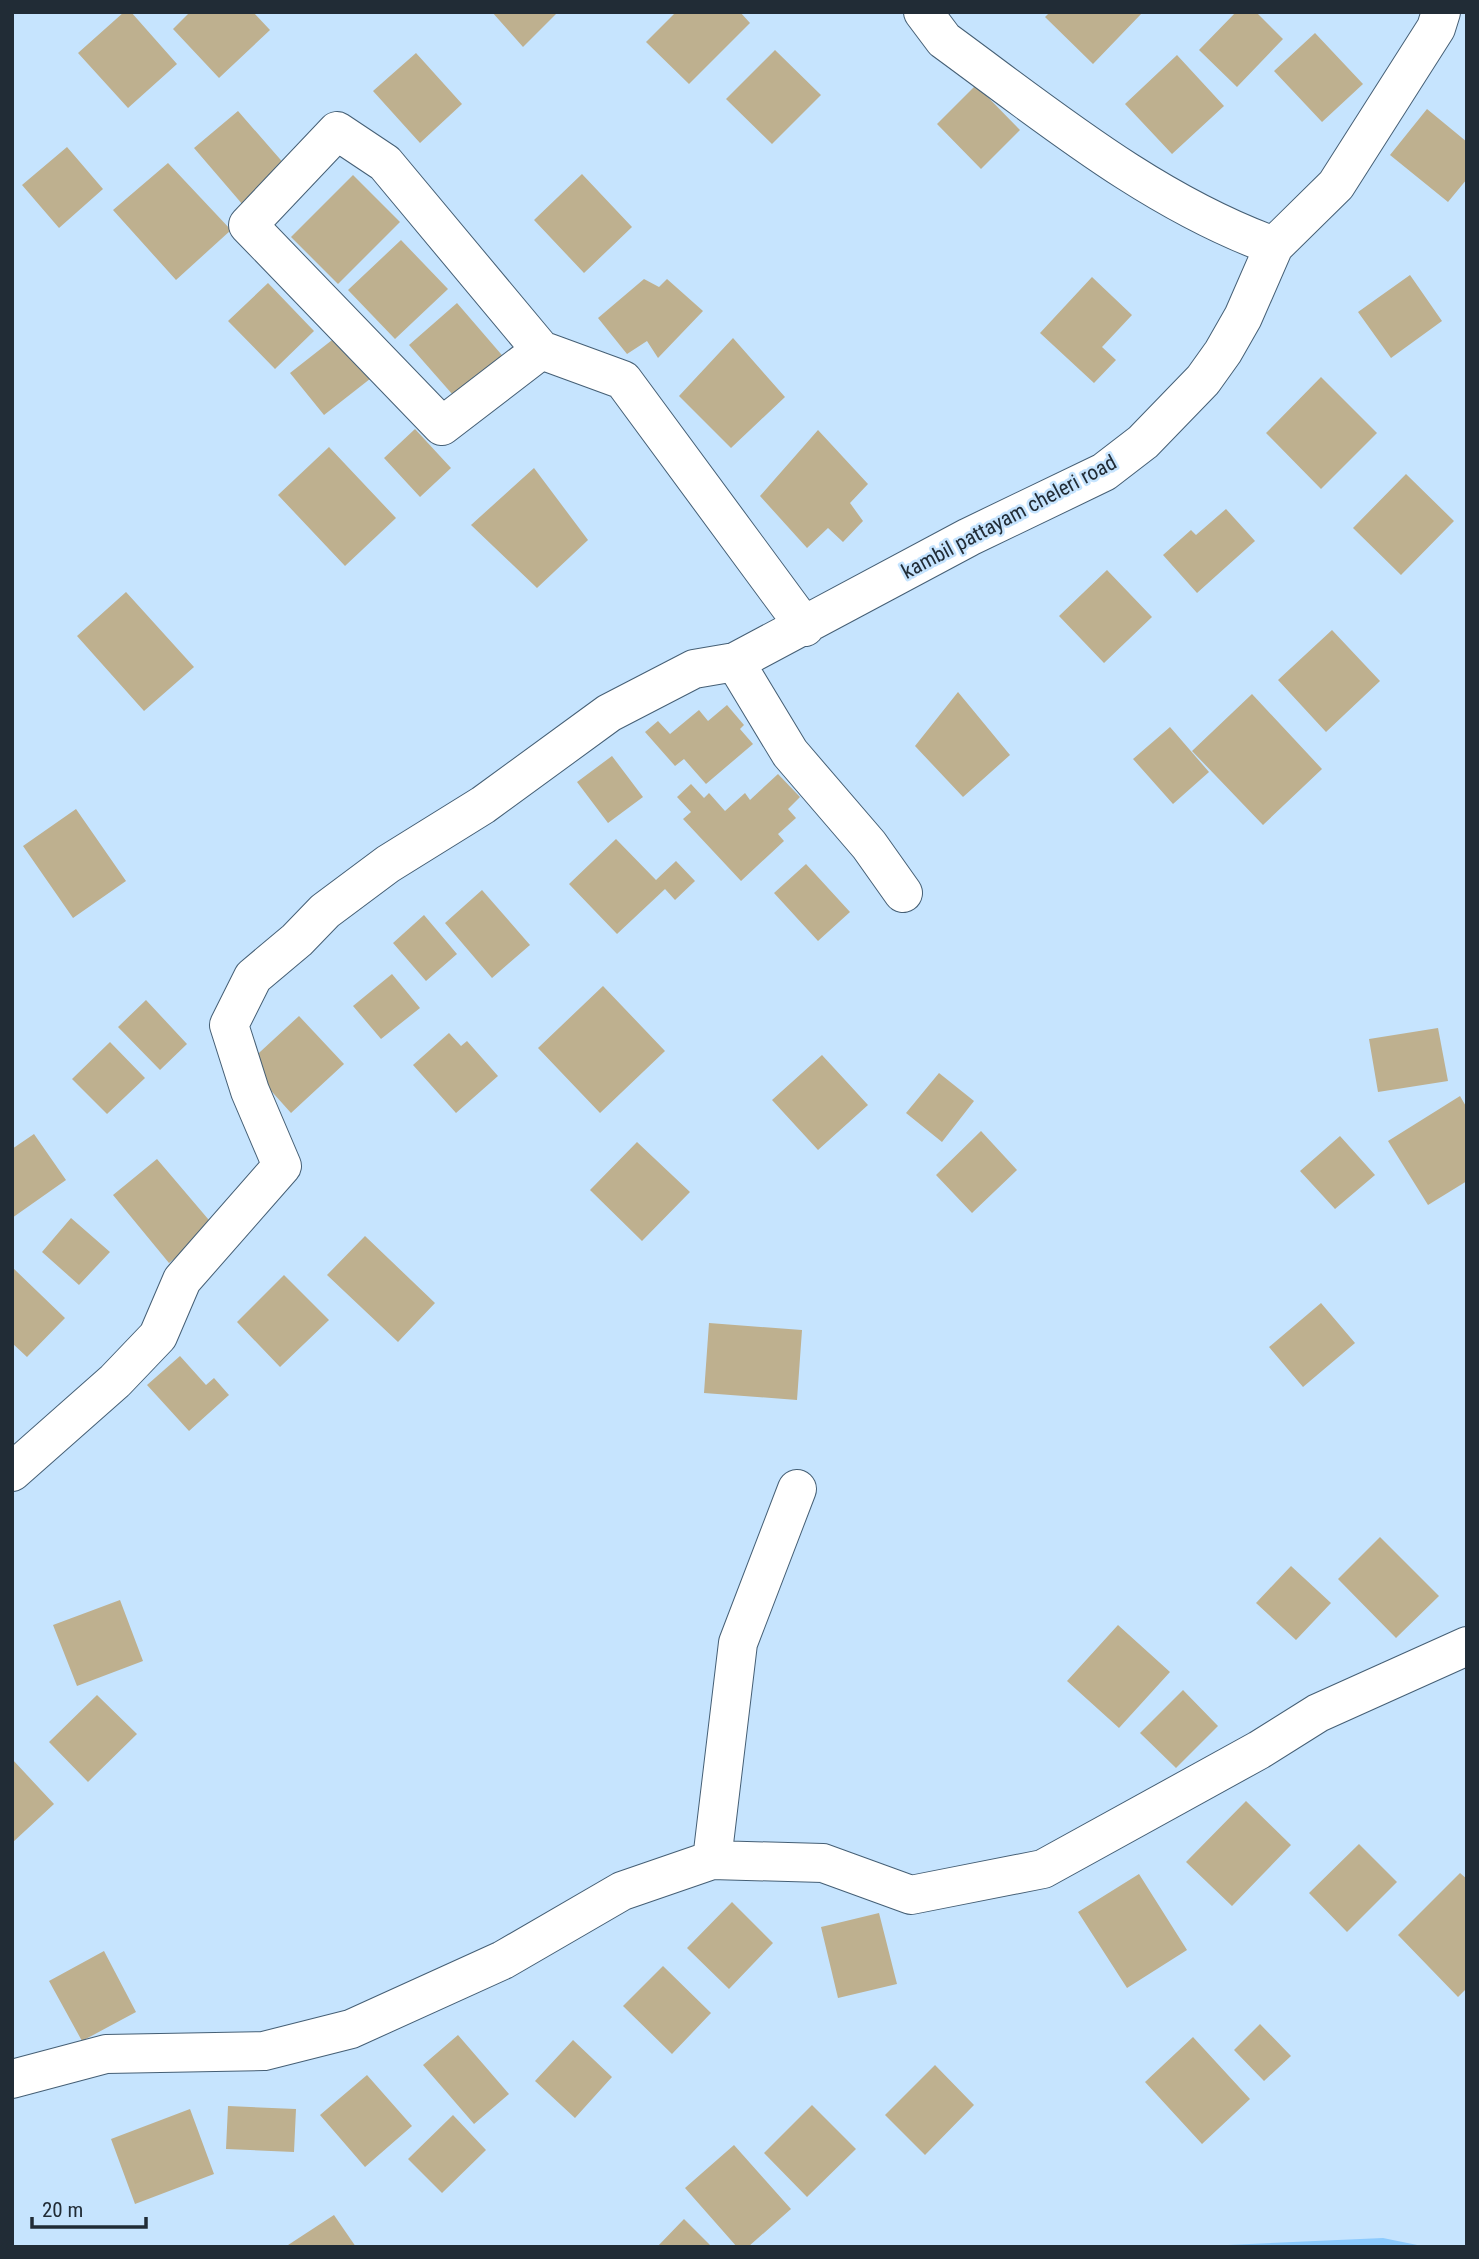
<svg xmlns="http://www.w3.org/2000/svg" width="1479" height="2259" font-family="'Roboto Condensed',sans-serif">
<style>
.green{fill:#8ccafd}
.building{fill:#beb08f}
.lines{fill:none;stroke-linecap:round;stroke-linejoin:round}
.street-casing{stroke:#455f75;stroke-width:40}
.street{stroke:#fff;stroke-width:38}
.labels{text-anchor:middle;stroke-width:5;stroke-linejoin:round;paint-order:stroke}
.street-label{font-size:21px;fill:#212c36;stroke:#c6e4fe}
</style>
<rect width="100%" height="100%" fill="#c6e4fe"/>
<path class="green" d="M1383,2238L1427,2247H1220L1228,2245Z"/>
<path class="building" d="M124,12H131L177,64L128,108L78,53Z
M190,12H253L270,30L219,78L173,29Z
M492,12H558L523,47Z
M676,12H740L750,23L689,84L646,42Z
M1050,12H1143L1093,64L1045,17Z
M1236,12H1256L1283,39L1237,87L1199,50Z
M1315,33L1363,84L1322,122L1274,71Z
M775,50L821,95L772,144L726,99Z
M416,53L462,104L420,143L373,91Z
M1177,55L1224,106L1172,154L1125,104Z
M976,85L1020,130L981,169L937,124Z
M1427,109L1467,142V179L1448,202L1390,155Z
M238,111L286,166L243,205L194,148Z
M67,147L103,189L59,228L22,185Z
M168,163L231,230L176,280L113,210Z
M582,174L632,227L584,273L534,220Z
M353,175L400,222L338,284L291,237Z
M401,240L448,289L395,339L348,290Z
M1410,275L1442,321L1391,358L1358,312Z
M1092,277L1132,315L1102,347L1116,360L1094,383L1040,333Z
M644,279L659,287L667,279L703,311L658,358L647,341L627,354L598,318Z
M268,283L314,331L275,369L228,321Z
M457,303L507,361L460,403L409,345Z
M341,333L375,375L324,415L290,373Z
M733,338L785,397L731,448L679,396Z
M1321,377L1377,433L1321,489L1266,433Z
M415,429L451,468L420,497L384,458Z
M818,430L868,484L850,503L863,521L843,542L828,528L807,548L760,496Z
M329,447L396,518L345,566L278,495Z
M534,468L588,540L537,588L471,525Z
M1406,474L1454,521L1401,575L1353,528Z
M1226,509L1255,541L1197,593L1163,555L1191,530L1196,535Z
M1107,570L1152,617L1104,663L1059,616Z
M126,592L194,667L144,711L77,636Z
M1332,630L1380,681L1326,732L1278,680Z
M958,692L1010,755L963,797L915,746Z
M1252,694L1322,769L1263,825L1192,751Z
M727,705L744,725L740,729L753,744L706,784L684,759L675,766L645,732L658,721L670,734L699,710L708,721Z
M1170,727L1209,772L1173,804L1133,759Z
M612,756L643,797L608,823L577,782Z
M778,774L800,797L788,809L796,818L778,834L784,841L741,881L683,819L691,812L677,797L691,784L704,798L709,793L725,811L745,793L750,800Z
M76,809L126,881L73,918L23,846Z
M616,839L656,880L676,861L695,881L675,900L665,889L617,934L569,884Z
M806,864L850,912L818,941L774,893Z
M482,890L530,945L492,978L445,923Z
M424,915L457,954L426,981L393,943Z
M392,974L420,1008L381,1039L353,1006Z
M603,986L665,1051L600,1113L538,1048Z
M146,1000L187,1044L160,1070L118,1027Z
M299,1016L344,1064L291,1113L247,1064Z
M1438,1028L1448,1081L1378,1092L1369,1039Z
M449,1033L461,1046L467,1041L498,1076L456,1113L413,1065Z
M110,1042L145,1078L107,1114L72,1079Z
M822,1055L868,1105L818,1150L772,1100Z
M939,1073L974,1101L942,1142L906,1113Z
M1460,1096L1467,1108V1181L1428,1205L1388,1141Z
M981,1131L1017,1170L972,1213L936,1175Z
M34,1134L66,1180L12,1218V1149Z
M1340,1136L1375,1175L1335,1209L1300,1171Z
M637,1142L690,1192L642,1241L590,1190Z
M157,1159L214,1226L169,1263L113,1195Z
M71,1218L110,1252L79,1285L42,1252Z
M365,1236L435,1303L398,1342L327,1275Z
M12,1267L65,1318L27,1357L12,1343Z
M284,1275L329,1320L280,1367L237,1322Z
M1321,1303L1355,1343L1303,1387L1269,1347Z
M709,1323L802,1330L797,1400L704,1393Z
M180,1356L206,1385L214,1378L229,1395L189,1431L147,1385Z
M1380,1537L1439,1596L1396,1638L1338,1579Z
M1291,1566L1331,1603L1296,1640L1256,1603Z
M120,1600L143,1661L77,1686L53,1625Z
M1118,1625L1170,1672L1119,1728L1067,1681Z
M1183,1690L1218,1726L1176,1768L1140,1733Z
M97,1695L137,1734L88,1782L49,1742Z
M12,1759L54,1804L12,1843Z
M1246,1801L1291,1845L1232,1906L1186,1862Z
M1359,1844L1397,1882L1347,1932L1309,1893Z
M1460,1873L1467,1879V1988L1458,1997L1398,1935Z
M1139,1874L1187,1950L1127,1988L1078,1912Z
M732,1902L773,1943L729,1989L687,1948Z
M879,1913L897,1984L838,1998L821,1927Z
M104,1951L136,2012L82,2041L49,1981Z
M663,1966L711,2013L672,2054L623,2006Z
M1260,2024L1291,2056L1264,2081L1234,2050Z
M458,2035L509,2094L474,2124L423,2065Z
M1193,2037L1250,2099L1202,2144L1145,2082Z
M573,2040L612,2077L575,2118L535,2081Z
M935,2065L974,2105L925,2155L885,2115Z
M367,2075L412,2126L365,2167L320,2115Z
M812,2105L856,2149L807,2197L764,2153Z
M228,2106L296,2109L294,2152L226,2149Z
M190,2109L214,2174L135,2204L111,2139Z
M453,2115L486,2150L442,2193L408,2159Z
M734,2145L791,2209L748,2247H737L685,2188Z
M334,2215L356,2247H285Z
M684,2219L712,2247H657Z"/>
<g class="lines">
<defs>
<path id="street" d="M923,12L944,40C1048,116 1152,202 1274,246L1336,185L1436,28L1441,12
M541,350L442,426L248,225L337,131L385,163L541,350L623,380L805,627
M735,662L790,753L869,845L903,893
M12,1472L115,1381L158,1336L182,1280L282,1166L250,1091L229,1025L253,977L297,940L325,911L388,864L483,805L609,713L694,669L735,662L969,537L1104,472L1143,442L1203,380L1223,352L1243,317L1274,246
M712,1860L738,1643L797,1489
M12,2079L106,2054L264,2051L351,2029L503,1960L622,1891L712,1860L823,1863L911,1895L1043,1869L1259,1750L1318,1713L1467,1646"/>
</defs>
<use href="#street" class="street-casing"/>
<use href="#street" class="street"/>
</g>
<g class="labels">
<g class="street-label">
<text transform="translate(1009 517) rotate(-28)" y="7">kambil pattayam cheleri road</text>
</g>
</g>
<rect width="1479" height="2259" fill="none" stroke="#212c36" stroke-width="28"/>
<path d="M32 2217v10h114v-10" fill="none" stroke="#212c36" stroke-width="3.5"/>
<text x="42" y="2217" font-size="21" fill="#212c36" stroke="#c6e4fe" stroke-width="5" paint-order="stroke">20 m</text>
</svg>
